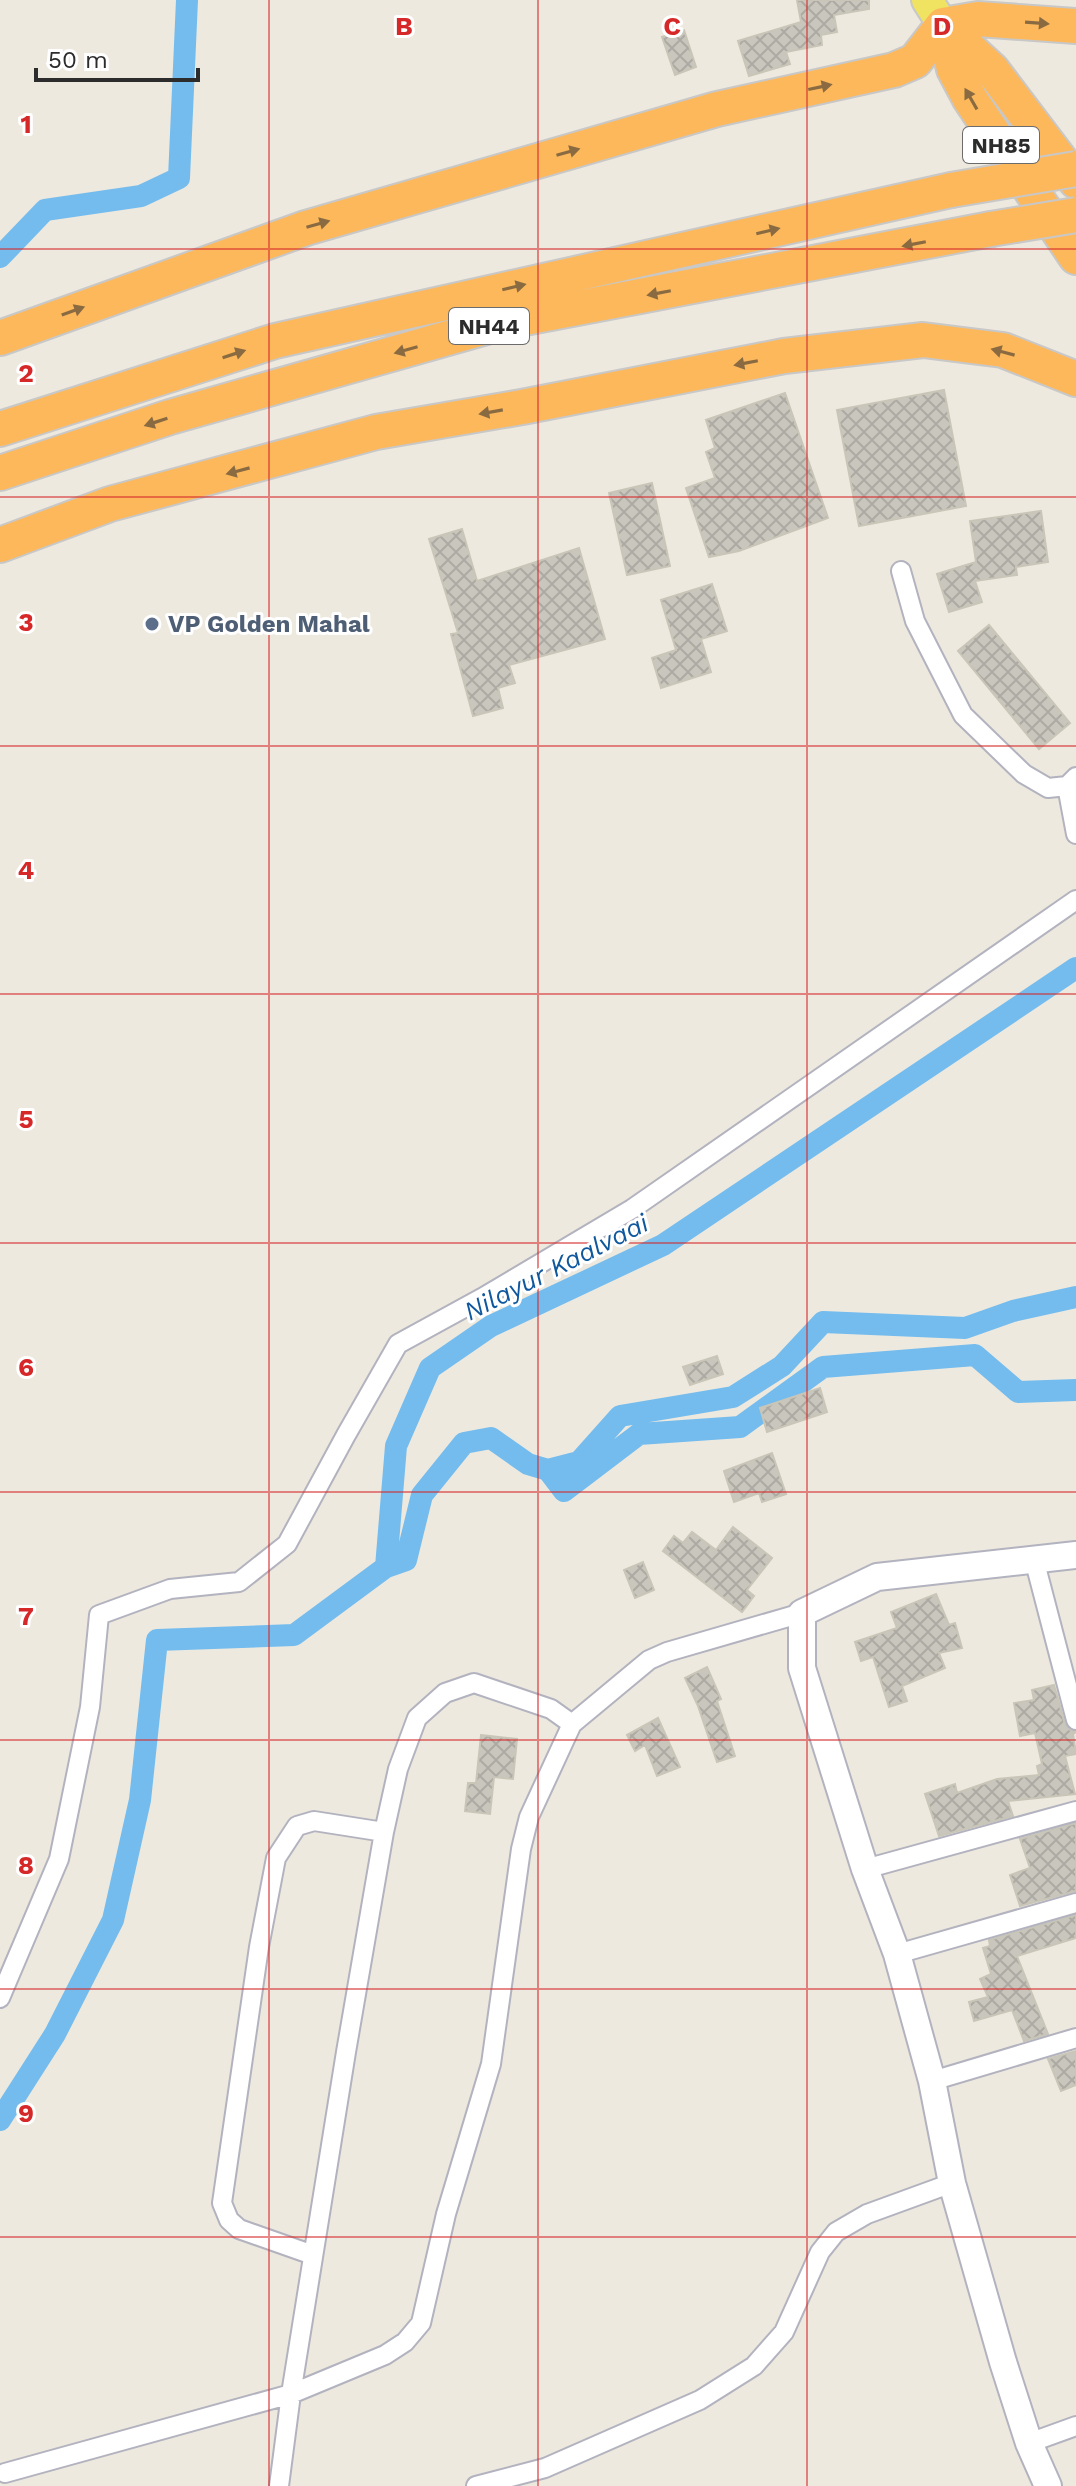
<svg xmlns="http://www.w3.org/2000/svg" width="1076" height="2486" font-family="'Work Sans',sans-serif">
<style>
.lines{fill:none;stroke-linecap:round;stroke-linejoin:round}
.canal{stroke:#74bcee;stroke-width:22}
.building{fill:url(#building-cross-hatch);stroke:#c9c6b8;stroke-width:2}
.street-casing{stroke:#b2b3bf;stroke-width:22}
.secondary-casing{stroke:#b2b3bf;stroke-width:30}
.primary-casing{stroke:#c8c8c8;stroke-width:34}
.highway-casing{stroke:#c8c8c8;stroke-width:38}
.street{stroke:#fff;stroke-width:18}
.secondary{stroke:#fff;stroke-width:26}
.primary{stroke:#f0e362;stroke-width:30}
.highway{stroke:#fdb85b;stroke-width:34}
.highway-bridge-casing{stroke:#c8c8c8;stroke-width:38;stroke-linecap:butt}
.highway-bridge{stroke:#fdb85b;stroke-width:34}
.oneway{fill:#8a6b41}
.grid{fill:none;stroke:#d62828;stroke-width:2;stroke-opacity:0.55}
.service-dot{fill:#5c6f8a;stroke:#fff;stroke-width:3}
.labels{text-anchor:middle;stroke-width:6;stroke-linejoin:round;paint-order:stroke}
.shield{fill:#fff;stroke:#6b6b6b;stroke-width:2}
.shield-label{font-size:22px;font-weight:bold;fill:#2c2c2c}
.service-label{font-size:24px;font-weight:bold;fill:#4e5e75;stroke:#fff;text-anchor:start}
.water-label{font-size:26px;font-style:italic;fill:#0f589e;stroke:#fff}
.grid-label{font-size:26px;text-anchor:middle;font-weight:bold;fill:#d62828;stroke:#fff;stroke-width:6;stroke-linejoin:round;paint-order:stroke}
</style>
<defs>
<pattern id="building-cross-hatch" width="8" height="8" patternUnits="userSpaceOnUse" patternTransform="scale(2)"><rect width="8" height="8" fill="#c9c6be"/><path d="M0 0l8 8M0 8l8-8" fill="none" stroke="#adaaa3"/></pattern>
</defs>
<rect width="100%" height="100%" fill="#eee9df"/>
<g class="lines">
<path class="canal" d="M0,257L45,210L141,196L179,178L187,0
M548,1470L564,1491L639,1434L740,1427L823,1367L975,1355L1018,1392L1076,1390
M386,1567L406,1560L422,1495L464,1443L491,1438L528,1464L548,1470L579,1462L620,1416L733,1397L782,1366L823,1322L965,1328L1013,1311L1076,1297
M0,2120L55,2034L113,1920L140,1800L157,1640L294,1635L386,1567L396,1446L430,1368L491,1326L663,1245L1076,968"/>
</g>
<path class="building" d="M797,0H869V9L834,15L837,32L821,35L822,45L786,52L790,64L749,76L738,41L801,22Z
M684,30L696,67L675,75L662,37Z
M944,390L966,506L859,526L837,410Z
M785,393L828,518L739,551L709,557L686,488L715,478L706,452L715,448L706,420Z
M652,483L670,566L627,575L609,493Z
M1041,511L1048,562L1016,567L1017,575L975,581L982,602L949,612L937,574L976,562L970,521Z
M462,529L477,581L579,548L605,639L509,665L515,683L498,688L503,708L473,716L451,634L458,633L429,539Z
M712,584L727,631L701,639L711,672L661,688L652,658L676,650L661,600Z
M989,625L1070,723L1039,749L958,651Z
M717,1356L723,1374L690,1385L683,1367Z
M820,1388L827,1412L767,1432L760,1408Z
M772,1453L786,1494L762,1502L759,1493L734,1502L724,1471Z
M733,1527L772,1558L747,1590L754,1596L742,1612L663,1551L674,1536L683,1543L692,1532L716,1550Z
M643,1562L654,1590L635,1598L624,1570Z
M936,1594L949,1625L955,1623L962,1648L939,1653L945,1668L902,1686L907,1701L889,1707L873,1657L861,1661L855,1642L897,1628L891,1612Z
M707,1667L721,1699L717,1701L735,1756L717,1762L698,1706L685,1678Z
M1054,1685L1065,1724L1068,1729L1076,1732L1073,1734L1076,1754L1065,1756L1075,1794L1008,1801L1013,1816L939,1836L925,1794L955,1784L957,1793L997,1779L1039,1775L1037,1766L1042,1764L1035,1733L1020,1736L1014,1703L1034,1700L1032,1690Z
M658,1718L680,1767L657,1776L645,1745L635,1751L627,1735Z
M481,1735L517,1739L513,1779L494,1777L490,1814L465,1811L468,1783H476Z
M1076,1823V1891L1020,1906L1010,1875L1030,1868L1020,1839Z
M1076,1915V1938L1017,1956L1048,2034L1024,2041L1012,2010L974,2021L969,2002L988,1997L980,1979L991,1974L983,1948L990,1946L989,1940Z
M1076,2051V2085L1061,2091L1048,2059Z"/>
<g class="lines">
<defs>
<path id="street" d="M901,571L915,621L963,715L1024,774L1048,788L1067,786L1076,777
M1067,786L1076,834
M1034,1559L1076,1720
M865,1869L1076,1811
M897,1954L1076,1903
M0,1998L59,1859L90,1707L99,1615L170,1589L239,1582L287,1544L346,1435L398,1344L482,1298L632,1209L1076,900
M932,2081L1076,2038
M313,2255L239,2229L229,2220L222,2203L259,1947L276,1858L297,1826L314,1821L384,1832
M1029,2443L1076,2426
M5,2473L291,2394L346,2052L384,1832L398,1769L417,1718L445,1693L474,1683L551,1709L572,1724
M279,2486L291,2394L385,2355L405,2342L421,2323L446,2214L491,2064L521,1849L529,1817L572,1724L649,1660L667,1652L802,1613
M476,2486L545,2468L700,2400L754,2366L784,2332L820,2252L836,2232L867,2214L952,2183"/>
<path id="secondary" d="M1048,2486L1029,2443L1003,2362L952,2183L932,2081L897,1954L865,1869L802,1668V1613L877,1577L1076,1555"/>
<path id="primary" d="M927,0L943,25"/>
<path id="highway" d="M943,25L954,69L970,99L1076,257
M943,25L992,70L1076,181
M0,338L306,228L717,109L894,70L915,61L943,25L978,19L1076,26
M0,429L275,341L951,190
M0,473L170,417L504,322L991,229
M0,545L110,504L376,432L522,407L784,356L923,340L1003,350L1076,379"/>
</defs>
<use href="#street" class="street-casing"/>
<use href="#secondary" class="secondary-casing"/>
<use href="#primary" class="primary-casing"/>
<use href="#highway" class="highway-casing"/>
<use href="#street" class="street"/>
<use href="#secondary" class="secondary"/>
<use href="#primary" class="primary"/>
<use href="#highway" class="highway"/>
<defs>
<path id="highway-bridge" d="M951,190L1076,169
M991,229L1076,215"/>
</defs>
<use href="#highway-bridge" class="highway-bridge-casing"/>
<use href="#highway-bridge" class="highway-bridge"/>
</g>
<defs><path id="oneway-solid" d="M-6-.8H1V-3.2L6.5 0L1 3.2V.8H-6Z" transform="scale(2)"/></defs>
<g class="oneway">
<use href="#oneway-solid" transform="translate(1037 23) rotate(4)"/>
<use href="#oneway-solid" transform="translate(820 87) rotate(-12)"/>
<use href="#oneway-solid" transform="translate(971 99) rotate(-120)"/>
<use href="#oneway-solid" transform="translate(568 152) rotate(-16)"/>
<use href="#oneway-solid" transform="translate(318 224) rotate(-16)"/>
<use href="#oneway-solid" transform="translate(768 231) rotate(-13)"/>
<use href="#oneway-solid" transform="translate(914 244) rotate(169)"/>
<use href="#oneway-solid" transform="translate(514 287) rotate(-13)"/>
<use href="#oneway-solid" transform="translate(659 293) rotate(169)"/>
<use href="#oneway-solid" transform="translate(73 311) rotate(-20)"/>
<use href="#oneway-solid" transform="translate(406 350) rotate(164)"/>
<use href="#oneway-solid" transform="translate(1003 352) rotate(-165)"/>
<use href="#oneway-solid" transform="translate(234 354) rotate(-18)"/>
<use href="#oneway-solid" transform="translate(746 363) rotate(169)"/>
<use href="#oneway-solid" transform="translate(491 412) rotate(170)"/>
<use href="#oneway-solid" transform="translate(156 422) rotate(162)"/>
<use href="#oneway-solid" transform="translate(238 471) rotate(165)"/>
</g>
<path class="grid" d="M269,0V2486M538,0V2486M807,0V2486M0,249H1076M0,497H1076M0,746H1076M0,994H1076M0,1243H1076M0,1492H1076M0,1740H1076M0,1989H1076M0,2237H1076"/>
<circle class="service-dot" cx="152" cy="624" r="8"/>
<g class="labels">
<g class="shield">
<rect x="963" y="127" width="76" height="36" rx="6"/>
<rect x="449" y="308" width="80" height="36" rx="6"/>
</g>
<g class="shield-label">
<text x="1001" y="153">NH85</text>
<text x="489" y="334">NH44</text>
</g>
<g class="service-label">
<text x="168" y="632">VP Golden Mahal</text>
</g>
<g class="water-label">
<text transform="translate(556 1267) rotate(-27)" y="9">Nilayur Kaalvaai</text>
</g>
</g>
<g class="grid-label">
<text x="404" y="35">B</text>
<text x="672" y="35">C</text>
<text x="942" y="35">D</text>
<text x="26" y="133">1</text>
<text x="26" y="382">2</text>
<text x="26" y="631">3</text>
<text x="26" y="879">4</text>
<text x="26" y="1128">5</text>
<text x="26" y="1376">6</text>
<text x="26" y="1625">7</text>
<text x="26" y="1874">8</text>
<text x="26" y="2122">9</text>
</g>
<path d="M36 68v12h162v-12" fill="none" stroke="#2c2c2c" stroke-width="4"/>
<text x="48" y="68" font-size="24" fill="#2c2c2c" stroke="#ffffff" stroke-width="6" paint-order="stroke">50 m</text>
</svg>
